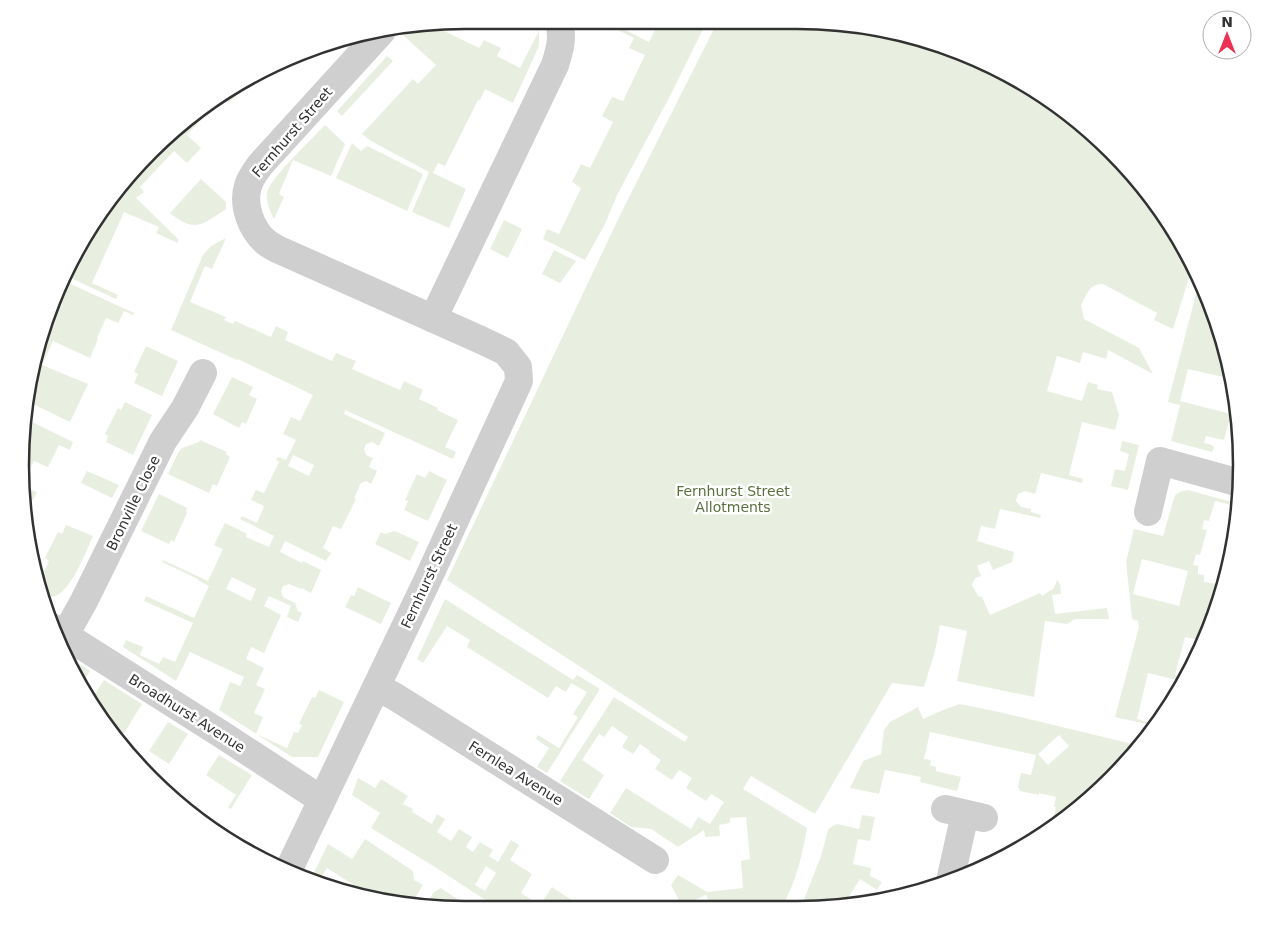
<svg xmlns="http://www.w3.org/2000/svg" width="1262" height="930" font-family="'DejaVu Sans',sans-serif">
<style>
.green{fill:#e9efe0;fill-rule:evenodd}
.lines{fill:none;stroke-linecap:round;stroke-linejoin:round}
.minor{stroke:#cfcfcf;stroke-width:28}
.labels{text-anchor:middle;stroke-width:5;stroke-linejoin:round;paint-order:stroke}
.street-label{font-size:14px;fill:#323232;stroke:#fff}
.park-label{font-size:14px;fill:#5a703d;stroke:#fff}
.rim{fill:none;stroke:#323232;stroke-width:2.5}
</style>
<rect width="100%" height="100%" fill="#fff"/>
<path class="green" d="M517,20H535L539,27V46L513,103L485,89L480,100H478L445,166L438,163L433,173L466,189L449,228L412,212L429,172L371,141L362,134L413,79L418,84L436,65L404,36L412,27L437,24L436,27L479,48L484,40L501,48L497,56L520,68L539,31Z
M598,20H618L616,25L649,42L660,21H707L670,96L618,193L604,226L585,260L543,239L547,229L559,234L581,188L572,182L581,164L590,168L613,122L602,116L612,97L623,101L645,55L629,48L634,38Z
M718,21H826L912,35L994,72L1074,123L1150,194L1195,266L1188,281L1173,329L1154,320L1157,313L1103,284C1089,284 1087,294 1081,305L1084,319L1139,348L1153,374L1108,350L1106,359L1083,352L1080,363L1057,356L1047,391L1082,401L1088,382L1098,385L1097,389L1112,392L1119,415L1115,430L1082,422L1069,475L1083,479L1082,483L1041,473L1035,494L1025,491L1018,494L1016,501L1021,507L1031,509V512L1041,515L1040,518L1000,509L995,529L981,526L977,541L1014,552L1012,562L993,570L989,561L977,566L981,576L975,578L972,585L978,596L982,597L990,615L1040,593L1042,596L1054,588L1057,580L1060,584L1061,594L1052,595L1055,614L1107,608L1109,619H1075L1067,624L1045,621L1034,697L957,681L967,631L940,625L935,651L924,687L892,683L815,814L751,776L743,789L807,828C802,856 796,882 782,907H712L706,895L682,906L671,885L678,875L707,892L743,888L741,861L750,859L746,817L730,818V823L719,825L720,836L705,837L704,830L678,847L651,829L631,827L610,813L626,788L691,829L698,817L710,824L724,802L711,794L706,801L686,788L692,778L679,770L672,780L655,769L661,760L649,752L650,751L640,744L633,754L622,747L628,737L612,726L604,737L599,734L582,760L604,775L589,799L560,781L614,697L685,742L688,737L447,580L622,211Z
M387,56L393,61L342,116L337,111Z
M237,84L242,89L229,103L222,97L187,135L201,148L187,163L174,151L140,187L144,192L136,198L178,239V243L156,233L159,227L124,212L92,283L118,295L116,299L64,275L66,268L150,151Z
M325,125L345,144L331,176L293,160L279,194L284,197L274,219C270,211 266,202 267,193C269,179 313,138 325,125Z
M352,143L361,151L367,146L423,174L407,211L336,178Z
M201,179L226,202V209C203,224 195,234 170,213Z
M504,220L522,229L508,258L490,249Z
M226,238L212,269L205,266L190,302L226,317L224,320L233,324L235,321L271,337L276,326L288,332L285,340L332,361L336,353L356,361L352,369L400,390L404,381L423,390L419,399L438,408L437,410L458,420L445,447L456,452L453,459L345,410L344,414L385,433L379,446L372,442L366,444L364,449L366,455L373,458L369,467L377,471L371,484L366,481L361,483L354,498L356,499L341,529L333,526L323,548L331,553L326,561L285,541L280,552L302,563L303,561L321,570L311,593L302,588L301,589L289,584L283,586L281,592L283,597L295,603L298,611L302,613L298,622L287,617L291,606L269,596L264,606L281,615L264,653L251,647L246,659L264,668L256,685L265,689L254,713L263,717L256,734L287,748L294,732L298,733L302,725L299,724L312,697L315,698L319,690L344,702L318,757H292L219,710L230,682L240,686L244,677L190,652L176,681L123,647L126,640L143,647L140,655L159,664L163,657L175,662L193,623L144,601L146,596L194,618L209,586L198,580V579L162,562L163,560L208,581L223,549L214,545L225,523L247,534L246,537L269,547L274,536L240,519L242,516L257,523L264,506L251,500L256,490L264,493L279,462L276,460L278,457L286,460L296,440L283,434L291,417L300,421L313,395L238,359L237,360L171,330L203,255L211,246ZM293,455L314,465L309,476L288,466ZM232,577L256,589L251,601L226,589Z
M554,250L576,261L560,283L542,274Z
M62,280L134,313L133,315L124,311L118,323L106,318L97,338L98,339L90,358L53,341L42,365L88,384L70,422L33,404L26,419L73,442L70,450L59,445L48,467L34,461L22,485L37,492L33,500L29,498L25,506L29,509L26,515L21,494L28,378Z
M1201,282L1227,350L1232,379L1188,369L1180,401L1235,415L1237,410L1238,419L1230,418L1224,440L1206,436L1204,443L1212,445L1214,448L1212,452L1171,441L1180,405L1168,402L1196,294Z
M146,346L178,361L162,396L134,383L138,374L134,372Z
M232,377L253,387L249,395L257,399L246,424L242,422L239,428L213,414Z
M125,402L152,415L133,455L106,442L108,436L105,434L118,408L121,410Z
M200,440L227,452L226,454L230,457L217,486L213,484L209,493L168,474L178,453L182,448L199,442Z
M1122,441L1139,445L1128,490L1111,486L1115,469L1125,471L1129,454L1120,451Z
M87,471L119,485L112,498L81,483Z
M429,471L447,480L428,521L404,510L408,501L405,500L417,474L425,478Z
M1188,490L1239,504V507L1215,501L1209,521L1204,520L1202,529L1207,530L1200,555L1196,554L1193,565L1198,566V574L1204,575V582L1218,584L1224,582L1218,608L1203,641L1185,637L1175,675L1186,679L1185,682L1148,673L1137,719L1156,724L1155,726L1115,717L1139,627L1138,621L1132,619L1126,562L1134,529L1163,536L1175,495L1182,491ZM1142,559L1188,571L1179,606L1133,594Z
M159,494L187,508L186,512L187,513L174,542L171,540L169,544L141,531Z
M66,525L93,536C85,553 68,603 45,597L41,578L49,561L45,558L58,532L62,534Z
M395,531L419,542L410,561L375,544L381,532L384,534Z
M358,587L391,603L381,624L345,607L351,595L354,596Z
M445,599L573,680L577,675L600,689L547,773L537,767L549,748L536,739L538,735L559,748L578,717L573,714L587,692L571,683L566,692L556,686L548,698L467,647L470,640L447,626L423,663L417,659Z
M70,658L90,671L82,684L68,660Z
M104,680L142,704L123,735L105,723L91,700Z
M960,704L999,712L1141,746L1132,758L1130,757L1129,761L1068,818L1051,828L1056,807H1054L1056,797L1039,793V795L1020,791L1018,787L1021,773L1031,775L1036,755L930,732L924,759L931,760L930,765L936,767V771L961,777L957,791L920,782L921,777L885,770L879,794L850,788L863,761L881,754L884,730L890,722L918,707L923,719L943,710ZM1059,735L1069,746L1048,765L1038,754Z
M168,722L188,734L169,764L149,751Z
M219,755L252,775L231,809L228,807L236,795L206,775Z
M358,778L375,788L381,779L408,796L403,804L413,809L412,812L432,824L437,814L445,819L437,832L451,841L459,829L472,837L466,847L473,852L480,842L493,850L489,856L498,862L511,840L519,845L510,860L532,874L521,893L540,905L552,887L573,901L568,908L499,909L435,867L371,828L380,813L352,795ZM486,866L496,873L485,891L475,885Z
M862,815L875,817L870,841L858,839L853,864L871,868L870,876L882,882L877,890L860,879L843,906L801,907L821,856L828,830L831,827L837,824L859,829Z
M365,839L413,871L414,880L423,885L412,903L413,905L371,896L327,868L317,884L310,881L328,844L352,859Z
M441,888L445,891L473,909H436L424,907L434,892Z"/>
<g class="lines">
<path class="minor" d="M433,319L555,65C560,49 564,36 558,20
M1148,512L1160,461L1240,483
M52,627L221,734L322,800
M65,635L84,601L163,441L185,408L203,373
M376,687L394,696L655,860
M945,809L984,818
M288,871L427,581L519,381L518,367L506,352L481,340L277,249C273,247 270,245 267,243C251,230 242,205 248,186C250,178 255,172 260,165L382,31
M950,881L965,814"/>
</g>
<g class="labels">
<g class="street-label">
<text transform="translate(292 132) rotate(-49)" y="5">Fernhurst Street</text>
<text transform="translate(133 503) rotate(-64)" y="5">Bronville Close</text>
<text transform="translate(429 576) rotate(-65)" y="5">Fernhurst Street</text>
<text transform="translate(187 713) rotate(32)" y="5">Broadhurst Avenue</text>
<text transform="translate(516 773) rotate(32)" y="5">Fernlea Avenue</text>
</g>
<g class="park-label">
<text x="733" y="496">Fernhurst Street<tspan x="733" dy="16">Allotments</tspan></text>
</g>
</g>
<path d="M0 0H1262V930H0ZM465 29H797A436 436 0 0 1 1233 465V465A436 436 0 0 1 797 901H465A436 436 0 0 1 29 465V465A436 436 0 0 1 465 29Z" fill="#fff" fill-rule="evenodd"/>
<path class="rim" d="M465 29H797A436 436 0 0 1 1233 465V465A436 436 0 0 1 797 901H465A436 436 0 0 1 29 465V465A436 436 0 0 1 465 29Z"/>
<g transform="translate(1227 35)"><circle r="24" fill="#ffffff" stroke="#adadad"/>
<path d="M0-4L9 19L0 12L-9 19Z" fill="#eb3252"/>
<text y="-8" font-size="14" font-weight="bold" text-anchor="middle" fill="#323232">N</text>
</g>
</svg>
